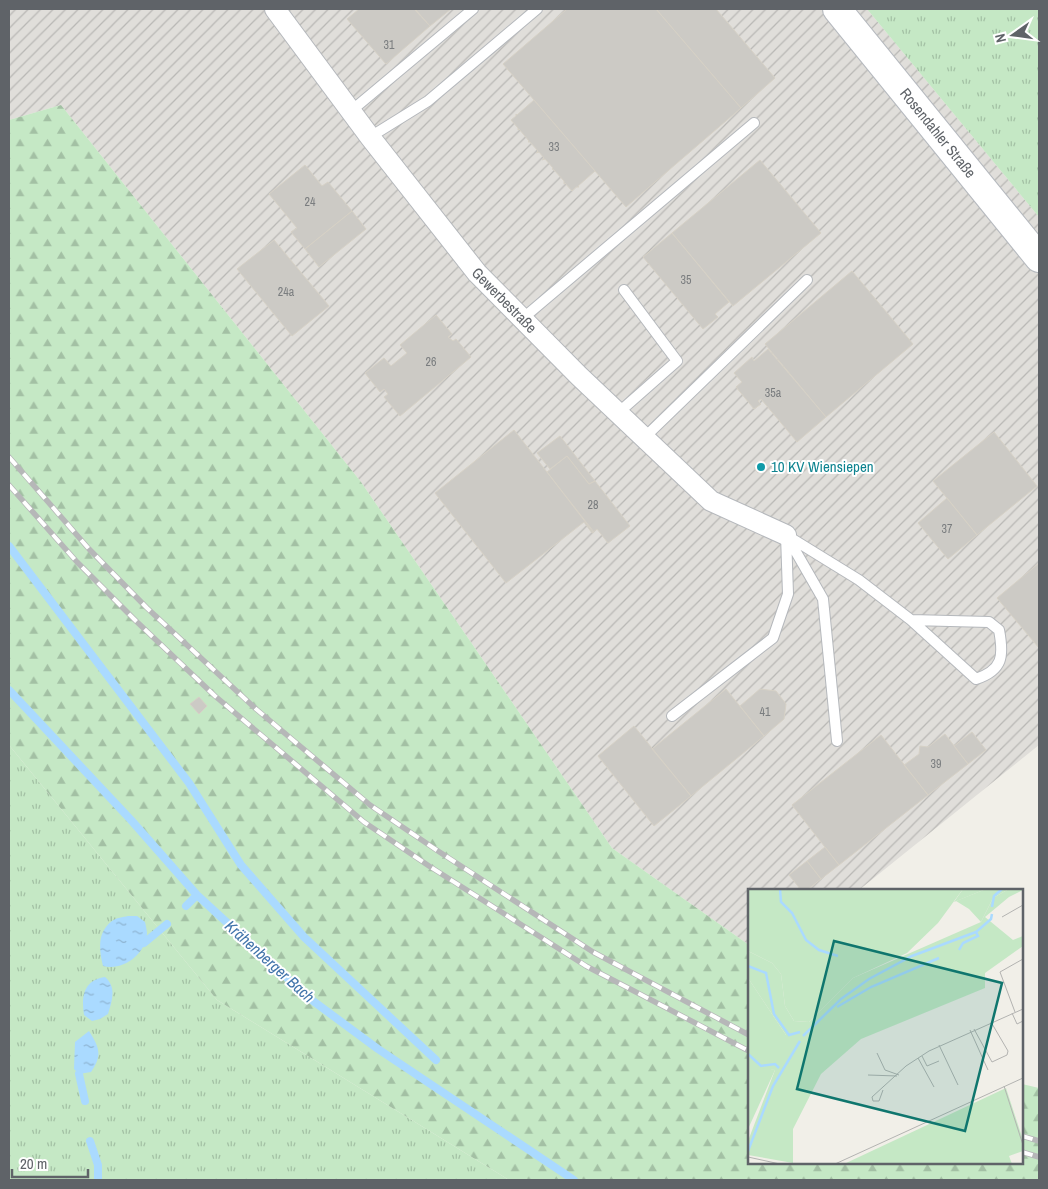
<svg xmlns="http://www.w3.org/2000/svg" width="1048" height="1189" font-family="'Archivo Narrow',sans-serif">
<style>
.industrial{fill:url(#industrial-furrows)}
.grass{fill:url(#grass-tufts)}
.forest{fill:url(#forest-firs)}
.water{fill:url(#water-ripples)}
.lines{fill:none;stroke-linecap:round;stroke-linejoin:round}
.stream{stroke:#aadaff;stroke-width:8}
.building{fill:#cccac5;stroke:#d6d1c6}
.lane-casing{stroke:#b5b8bc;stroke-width:12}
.street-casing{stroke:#b5b8bc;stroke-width:22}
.secondary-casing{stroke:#b6babf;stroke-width:30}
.lane{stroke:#fff;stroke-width:10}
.street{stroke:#fff;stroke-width:20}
.secondary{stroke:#fff;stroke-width:28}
.rail-casing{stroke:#b6b7b8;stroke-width:5.5}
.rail{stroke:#fff;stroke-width:4;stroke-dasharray:11;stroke-linecap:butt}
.culture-dot{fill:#0f9aa8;stroke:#fff;stroke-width:2}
.labels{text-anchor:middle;stroke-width:4;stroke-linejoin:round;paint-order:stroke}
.number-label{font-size:12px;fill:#7a7d7f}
.street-label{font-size:15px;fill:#5f6368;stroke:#fff}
.culture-label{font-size:15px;fill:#0d838f;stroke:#fff;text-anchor:start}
.water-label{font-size:16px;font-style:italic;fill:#4174aa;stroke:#fff}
.inset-river{fill:none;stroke:#aadaff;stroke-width:2.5}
.inset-road{fill:none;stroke:#b3b3b1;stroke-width:1}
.view{fill:#0f766e;fill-opacity:0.15;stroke:#0f766e;stroke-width:2.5}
.inset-edge{fill:none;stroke:#5f6368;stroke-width:2.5}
</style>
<defs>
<pattern id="industrial-furrows" width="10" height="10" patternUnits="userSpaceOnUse" patternTransform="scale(1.25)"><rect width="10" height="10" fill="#e0deda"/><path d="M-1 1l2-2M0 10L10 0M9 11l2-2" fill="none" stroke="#b9b8b5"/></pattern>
<pattern id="grass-tufts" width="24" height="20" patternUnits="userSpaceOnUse" patternTransform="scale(1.25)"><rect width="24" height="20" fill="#c5e8c5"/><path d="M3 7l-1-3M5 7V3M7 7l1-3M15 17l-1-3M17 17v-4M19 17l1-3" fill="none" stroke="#a3c0a4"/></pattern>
<pattern id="forest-firs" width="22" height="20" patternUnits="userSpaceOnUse" patternTransform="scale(1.25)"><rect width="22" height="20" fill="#c5e8c5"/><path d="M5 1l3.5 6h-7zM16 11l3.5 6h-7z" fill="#a3c0a4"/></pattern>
<pattern id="water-ripples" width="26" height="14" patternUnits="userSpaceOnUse" patternTransform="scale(1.25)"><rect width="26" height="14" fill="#aadaff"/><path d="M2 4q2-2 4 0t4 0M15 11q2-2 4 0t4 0" fill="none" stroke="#8eb4d2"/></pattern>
</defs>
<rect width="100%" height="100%" fill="#f1efe8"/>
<path class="industrial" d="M9,9H867L1039,217V745L859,890H749V945L612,848L361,482L61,105L9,120Z"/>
<path class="grass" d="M867,9H1039V217Z
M9,745L217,1000L509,1180H9Z"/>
<path class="forest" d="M61,105L361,482L612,848L749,945V1163H1022V1084L1039,1088V1180H509L217,1000L9,745V120Z"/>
<path class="water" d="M128,916H137L145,922C146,926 147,931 147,934C145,955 123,971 103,966C99,950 97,932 112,921C116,918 123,917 128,916Z
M105,977C117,987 112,1001 108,1014L100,1019L92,1021L84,1015C81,996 84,980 105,977Z
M89,1031C99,1047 103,1055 91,1072L79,1074L74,1069L75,1042Z"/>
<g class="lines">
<path class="stream" d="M9,546L189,783L241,865L304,937L436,1060
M9,690L131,820L197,895L309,998L378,1049L574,1180
M186,906L197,895
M144,943L167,924
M79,1074L85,1101
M90,1141L98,1165V1180"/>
</g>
<path class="building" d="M359,9H414L430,26L386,64L347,19Z
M415,9H451L430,26Z
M567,9H656L741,108L626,207L503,64Z
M656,9H716L775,78L741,108Z
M534,100L595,171L578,186L579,187H576L572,191L565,183L564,184V181L554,170L552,169L553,168L545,159L542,160L544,158L539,152L536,153L538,151L530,142H528L529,141L519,129L518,130V128L511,120L516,116V114L517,115Z
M760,160L821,233L733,306L672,233Z
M305,165L322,186L328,182L352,211L305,249L291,232L297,228L269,194Z
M352,211L366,229L319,267L305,249Z
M672,233L729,302L715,314L718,317L703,329L643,257Z
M274,240L329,306L292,336L237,269Z
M852,271L913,344L826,417L765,344Z
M436,315L452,334L448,337L453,341L456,339L471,357L400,416L384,397L388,394L384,389L380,392L365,373L384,358L391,366L407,353L400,345Z
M768,349L826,417L797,442L761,399L758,401L761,404L754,409L736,387L742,382L734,373L752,357L754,361Z
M514,430L594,532L592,533L584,522L506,583L435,493Z
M994,432L1037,486L977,535L933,481Z
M560,436L595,481L589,484L567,456L550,469L537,453Z
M567,456L589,484L595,481L630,526L608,543L597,529L593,532L547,472Z
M764,461L767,466L758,473L754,468Z
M947,498L977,535L948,559L918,523Z
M1039,563V648L997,598Z
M726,689L764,736L691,796L652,749Z
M760,689L776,691L786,704L784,719L764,736L740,706Z
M199,697L207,706L199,714L190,704Z
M634,726L691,796L654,826L598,756Z
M972,732L986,750L968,764L954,746Z
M945,734L968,764L928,795L904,765L919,754L920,746L928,747Z
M881,735L928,795L839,865L792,805Z
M825,847L839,865L821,879L807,861Z
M807,861L821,879L807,890H801L789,875Z"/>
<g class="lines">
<defs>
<path id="lane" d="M351,111L473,9
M370,137L428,101L537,9
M522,319L754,123
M618,413L677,361L624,290
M644,438L807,280
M786,535L859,580L911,620L976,679C1003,670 1004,656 999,630L989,622L911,620
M788,538L823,599L837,741
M672,716L773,638L788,594L786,535"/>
<g id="street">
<path id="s1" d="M275,9L370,137L477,273L579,376L711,501L786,535"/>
</g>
<g id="secondary">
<path id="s2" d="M837,9L1039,258"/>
</g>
</defs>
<use href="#lane" class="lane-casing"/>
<use href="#street" class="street-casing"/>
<use href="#secondary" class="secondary-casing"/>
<use href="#lane" class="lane"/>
<use href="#street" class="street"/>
<use href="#secondary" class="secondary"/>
<defs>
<path id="rail" d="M9,457L89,549L147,608L256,709L370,805L438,851L593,952L749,1035
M9,485L77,562L136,621L215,696L364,822L429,866L586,966L749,1051
M1022,1136L1039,1141
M1022,1152L1039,1157"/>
</defs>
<use href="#rail" class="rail-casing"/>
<use href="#rail" class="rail"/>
</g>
<circle class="culture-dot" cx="761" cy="467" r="5"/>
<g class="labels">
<g class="number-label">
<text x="389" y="49">31</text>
<text x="554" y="151">33</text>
<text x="310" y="206">24</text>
<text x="686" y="284">35</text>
<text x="286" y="296">24a</text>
<text x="431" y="366">26</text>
<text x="773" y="397">35a</text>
<text x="593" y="509">28</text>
<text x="947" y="533">37</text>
<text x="765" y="716">41</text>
<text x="936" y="768">39</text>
</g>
<g class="street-label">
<text dy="5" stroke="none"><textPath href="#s2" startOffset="160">Rosendahler Straße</textPath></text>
<text dy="5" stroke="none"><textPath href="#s1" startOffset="371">Gewerbestraße</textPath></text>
</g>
<g class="culture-label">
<text x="771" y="472">10 KV Wiensiepen</text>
</g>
<g class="water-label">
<text transform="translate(270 961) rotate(42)" y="6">Krähenberger Bach</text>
</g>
</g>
<g transform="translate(748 889)">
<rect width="275" height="275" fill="#f1efe8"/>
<path d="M0,0H215L190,34L159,64L105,89L61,133L46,132L37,117L33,85L24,74L0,62ZM238,0H261L245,9L233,33L221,20L208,12ZM0,89L42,152L14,178L27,181L0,240ZM258,199L275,251V262L261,267L264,275H96Z" fill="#c5e8c5"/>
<path d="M215,0H238L206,13ZM261,0L275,1L261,8L237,28L265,51L275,47V57L237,84V99L113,150L73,185L45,240V274L0,266V252L27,181L13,179L0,166V161L12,172L38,146L0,89V62L24,74L33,85L37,117L46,132L61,133L105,89L233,33L245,9Z" fill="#c5e8c5"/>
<path class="inset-river" d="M32,0L33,13L44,24L58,51L71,61L90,67M244,18L246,7L254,0M211,61L215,54L230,47L228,43L243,30L244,25M0,77L18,84L26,125L41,146L52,143M89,118L123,98L191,69M55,147L93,110L121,90L164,67L228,43M0,165L13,177L27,175L31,179M0,262L25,197L52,152"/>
<path class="inset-road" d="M254,28L275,16M267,123L252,83L275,70M264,124L269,135L275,132M226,140L244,173L259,166L260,162L243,133M222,141L240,181M191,156L210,196M129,164L137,181L151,186M174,167L179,177L191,172M170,169L186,198M120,186L149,187M256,197L275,256M135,201L131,212H125L124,208L158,177L181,162L275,120M0,268L32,275M87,275L275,189"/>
<path class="view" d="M86,52L254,94L217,242L49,200Z"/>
<rect width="275" height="275" class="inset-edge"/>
</g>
<rect width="1048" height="1189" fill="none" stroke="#5f6368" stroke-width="20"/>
<g transform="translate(1013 35) rotate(256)" stroke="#ffffff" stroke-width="4" paint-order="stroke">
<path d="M0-4L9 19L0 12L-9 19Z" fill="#5f6368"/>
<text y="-8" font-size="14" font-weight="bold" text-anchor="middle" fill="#5f6368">N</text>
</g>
<path d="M12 1169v8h76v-8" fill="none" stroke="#5f6368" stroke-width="2.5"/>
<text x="20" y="1169" font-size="15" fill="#5f6368" stroke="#ffffff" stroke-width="4" paint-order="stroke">20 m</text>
</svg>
